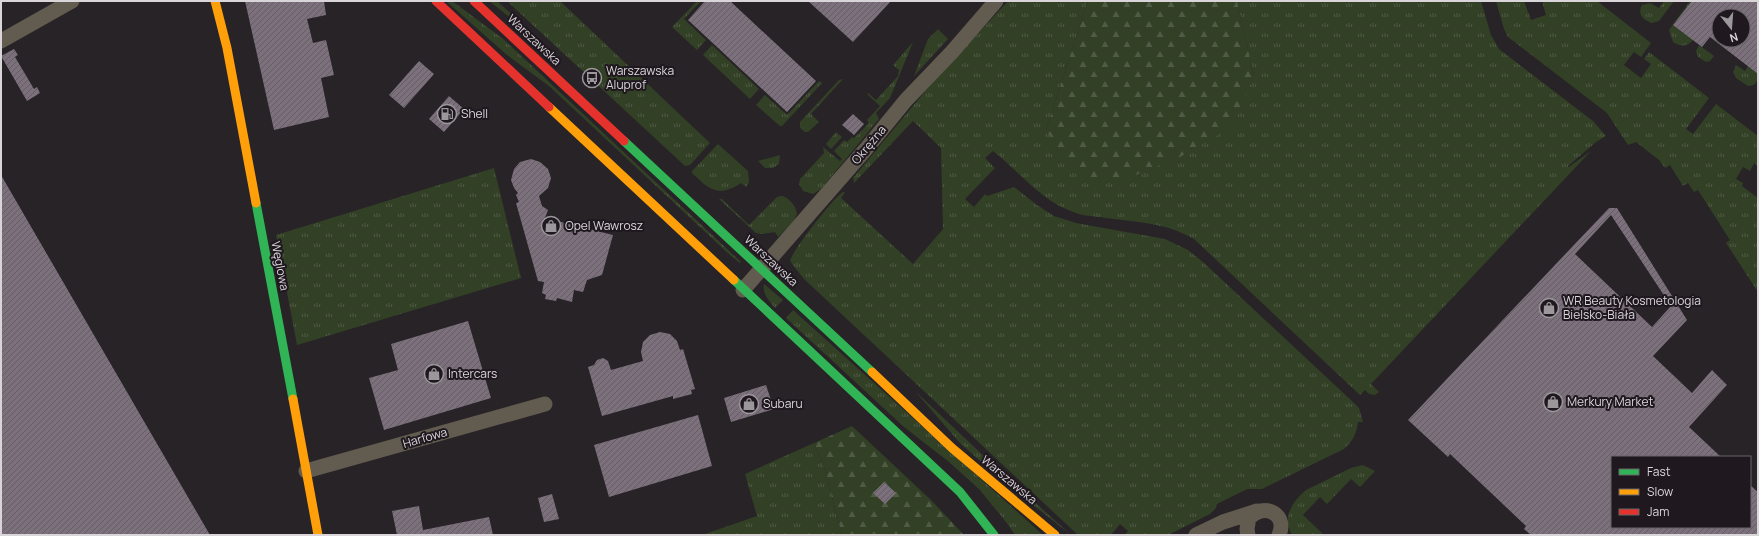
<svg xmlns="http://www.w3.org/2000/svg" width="1759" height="536" font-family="Manrope,sans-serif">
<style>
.grass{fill:url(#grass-tufts)}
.forest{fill:url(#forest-firs)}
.building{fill:url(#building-hatch);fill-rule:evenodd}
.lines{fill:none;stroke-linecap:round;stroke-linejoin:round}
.street{stroke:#625b4f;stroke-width:15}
.fast{stroke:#30b455;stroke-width:9}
.slow{stroke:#ff9f0a;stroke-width:9}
.jam{stroke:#e5322d;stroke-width:9}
.labels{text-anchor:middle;stroke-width:4;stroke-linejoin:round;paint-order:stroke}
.street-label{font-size:12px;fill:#d9d5d9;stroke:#1f181f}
.poi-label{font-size:12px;fill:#d9d5d9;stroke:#1f181f;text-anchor:start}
</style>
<defs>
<pattern id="grass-tufts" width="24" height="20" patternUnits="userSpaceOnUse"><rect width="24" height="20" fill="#324025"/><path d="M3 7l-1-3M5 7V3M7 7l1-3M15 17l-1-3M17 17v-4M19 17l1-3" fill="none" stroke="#4f5b44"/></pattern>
<pattern id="forest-firs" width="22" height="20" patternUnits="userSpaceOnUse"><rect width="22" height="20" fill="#324025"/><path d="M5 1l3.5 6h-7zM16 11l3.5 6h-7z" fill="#4f5b44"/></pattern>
<pattern id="building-hatch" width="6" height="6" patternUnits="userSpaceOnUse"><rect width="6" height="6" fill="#7b707b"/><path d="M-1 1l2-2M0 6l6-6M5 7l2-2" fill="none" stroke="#645d64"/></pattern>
</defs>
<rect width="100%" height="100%" fill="#272327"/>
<path class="grass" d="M446,1H452L502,38L741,262L740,263L731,256L549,86L507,55Z
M489,1H497L528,29L526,30Z
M507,1H560L710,143L690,165L685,166Z
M697,1H701L684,19L706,40L697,50L672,27Z
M1008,1H1088L1046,130L1254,76L1237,1H1481L1491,35L1499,49L1593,121L1606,136L1596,142L1568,166L1569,167L1591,151L1371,384L1379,392L1375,395L1369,394L1365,390L1360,395L1194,239C1165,222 1133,222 1100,217C1092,216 1083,216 1076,213C1041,202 1020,172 993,151L985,158L995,168L965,199L974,207L985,194L987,196L1014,187L1037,205L1054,216L1076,223L1165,239L1188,250L1203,262L1353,402L1359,408L1363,422H1358C1356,435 1353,441 1344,449L1262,489H1247L1217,504L1216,508L1210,514L1168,535H1125L1128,531L1120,524L1111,535H1078L803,278L790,261C792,251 834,197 843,192H845L841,198L913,264L943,229L941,148L913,121L854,183L853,178L927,89Z
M1496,1H1524L1531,20L1546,15L1542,1H1597L1651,43L1641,57L1634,52L1624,65L1641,78L1651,64L1644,59L1649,52L1709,98L1686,129L1693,134L1716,104L1758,136V166L1754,163L1750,171L1743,167L1736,179L1743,183L1742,186L1758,198V292L1726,243L1730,240L1698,190L1694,192L1688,183L1683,186L1670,165L1665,168L1659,160L1636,142L1628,145L1607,113L1508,37L1504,29Z
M1664,1H1674L1659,21L1652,23C1643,20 1637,14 1642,5L1650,3L1659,8Z
M1690,1H1692L1693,40C1687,47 1680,47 1673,42L1669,30Z
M938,29L948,39L914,76L928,39Z
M913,42L890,98L876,113L879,119L821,189L813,194L803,191L799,184L800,179L824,153L823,147L840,161L842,159L834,151L844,140L847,142L852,137L854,138L869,123L867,120L880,106L867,94L868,93L876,100L898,76L899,70L893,65Z
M712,45L759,89L750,99L703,55Z
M1699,45L1714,56L1710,61L1706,62L1698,57L1696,51Z
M1736,65L1745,71L1748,66L1758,74C1758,81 1756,86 1748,86L1736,78L1733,72Z
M843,79L811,114L819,122L808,132H805L800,128V122L839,80Z
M819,81L822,83L782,126H780L756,105L765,95L787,115Z
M836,132L842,137L831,149L826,144Z
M718,144L748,171L749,182L746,187L741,183C718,198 710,190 692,173V171Z
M780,155L779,164L773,168H765L758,161Z
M494,168L521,278L297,345L276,235Z
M781,196C789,197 796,206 797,214L793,222L778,237L775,232L762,234L756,233L719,199H722L749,225L777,197Z
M764,284L783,300L775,308C769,301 762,293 764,284Z
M793,310L1043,535H1015L1006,522L979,489L949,462L904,427L786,318Z
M915,391L987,459L1071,535L999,478L959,442Z
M814,443L824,467L842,535H702L757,516L745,474Z
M1363,465L1375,471L1360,487L1351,479L1327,504L1320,497L1303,515L1324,535H1292C1282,517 1292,502 1306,490L1351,468Z"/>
<path class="forest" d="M1088,1H1237L1254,76L1232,127L1178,158L1128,178L1091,177L1063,156L1046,130Z
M852,426L932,501L964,535H842L824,467L814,443Z"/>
<path class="building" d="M245,1H324L326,15L307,19L313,43L326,40L334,75L321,78L329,117L274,130Z
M705,1H730L816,81L787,112L688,20Z
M808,1H891L853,42Z
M1692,1H1758V74L1710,37L1702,47L1673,25ZM1719,16H1743V40H1719Z
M14,49L18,55L15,57L34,89L37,87L40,93L27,101L1,56Z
M419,61L434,74L404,108L389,95Z
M449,96L464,109L444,132L429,119Z
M853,114L864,124L854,135L842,125Z
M531,159L540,162L548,169L551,178L548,188L539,196L542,206L548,210L545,218L613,235L602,275L587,280L583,292L574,290L572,302L557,298L556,301L545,299L546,295L542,293L544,282L538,281L516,203L519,202L516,195L518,193L514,188L511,180L514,169L520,162Z
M1,175L210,535H1Z
M1609,208H1617L1687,320L1653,356L1692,393L1712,370L1727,385L1689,427L1721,457H1612V527H1750V485L1758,492V535H1531L1524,529L1526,526L1450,454L1448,457L1408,420ZM1611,215L1671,306L1652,327L1575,254Z
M468,321L491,398L384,430L369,378L398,370L391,344Z
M660,332L670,334L677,341L680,350L683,349L695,389L691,390L692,394L673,399V396L602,416L588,367L594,365L597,360L603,358L608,361L611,370L643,361L641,352L643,342L650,335Z
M766,385L774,409L731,422L724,398Z
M698,415L712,466L609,497L594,445Z
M884,482L896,493L885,504L873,493Z
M552,494L559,519L544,522L538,498Z
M419,506L423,530L489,517L493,535H397L392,511Z"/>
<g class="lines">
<path class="street" d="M1,41L72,1
M743,290L866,149L906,100L952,52L996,1
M306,471L545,404
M1196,535L1223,522L1257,511
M1248,535L1247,529L1249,518C1264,502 1288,514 1279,535"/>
<path class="fast" d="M624,141L872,372
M256,203L293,399
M734,280L960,492L994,535"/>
<path class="slow" d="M215,1L227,48L256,203
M549,107L734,280
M872,372L952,448L1055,535
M293,399L318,535"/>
<path class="jam" d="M436,1L549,107
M474,1L624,141"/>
</g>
<defs>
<symbol id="bus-ring" viewBox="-11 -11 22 22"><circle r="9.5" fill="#1f181f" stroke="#9b979b" stroke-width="1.5"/><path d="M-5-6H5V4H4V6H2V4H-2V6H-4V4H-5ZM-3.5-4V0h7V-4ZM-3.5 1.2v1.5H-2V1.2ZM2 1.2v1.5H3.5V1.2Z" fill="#9b979b"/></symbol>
<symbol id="fuel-ring" viewBox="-11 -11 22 22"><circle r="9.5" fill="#1f181f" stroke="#9b979b" stroke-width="1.5"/><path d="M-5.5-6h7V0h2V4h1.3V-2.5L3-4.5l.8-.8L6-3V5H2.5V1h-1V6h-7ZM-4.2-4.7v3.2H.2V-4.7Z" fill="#9b979b"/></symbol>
<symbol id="shop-ring" viewBox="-11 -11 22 22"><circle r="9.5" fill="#1f181f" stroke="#9b979b" stroke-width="1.5"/><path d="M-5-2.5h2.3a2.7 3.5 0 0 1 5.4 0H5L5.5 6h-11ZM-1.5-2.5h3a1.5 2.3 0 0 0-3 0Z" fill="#9b979b"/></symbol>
</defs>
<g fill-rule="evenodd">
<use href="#bus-ring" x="581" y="67" width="22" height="22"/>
<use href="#fuel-ring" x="436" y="103" width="22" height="22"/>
<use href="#shop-ring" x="540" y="215" width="22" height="22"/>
<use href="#shop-ring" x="1538" y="297" width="22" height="22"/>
<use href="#shop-ring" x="423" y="363" width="22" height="22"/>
<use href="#shop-ring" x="1542" y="391" width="22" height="22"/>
<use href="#shop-ring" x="738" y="393" width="22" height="22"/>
</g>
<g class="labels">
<g class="street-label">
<text transform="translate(534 40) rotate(43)" y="4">Warszawska</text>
<text transform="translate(869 145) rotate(-50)" y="4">Okrężna</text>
<text transform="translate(771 261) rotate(43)" y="4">Warszawska</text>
<text transform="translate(280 266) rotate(79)" y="4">Węglowa</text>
<text transform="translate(425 438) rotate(-16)" y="4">Harfowa</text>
<text transform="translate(1009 480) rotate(40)" y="4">Warszawska</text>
</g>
<g class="poi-label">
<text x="606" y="75">Warszawska<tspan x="606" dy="14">Aluprof</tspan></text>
<text x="461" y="118">Shell</text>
<text x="565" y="230">Opel Wawrosz</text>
<text x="1563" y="305">WR Beauty Kosmetologia<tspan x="1563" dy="14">Bielsko-Biała</tspan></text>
<text x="448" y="378">Intercars</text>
<text x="1567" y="406">Merkury Market</text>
<text x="763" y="408">Subaru</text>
</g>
</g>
<rect width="1759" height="536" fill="none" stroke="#d9d5d9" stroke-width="4"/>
<rect x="1611" y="456" width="140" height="72" fill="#1f181f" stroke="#696469"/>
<rect x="1619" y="469" width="20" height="6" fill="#30b455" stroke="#696469"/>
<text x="1647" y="476" font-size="12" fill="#d9d5d9">Fast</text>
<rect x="1619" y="489" width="20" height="6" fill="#ff9f0a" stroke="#696469"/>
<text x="1647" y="496" font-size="12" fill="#d9d5d9">Slow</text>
<rect x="1619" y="509" width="20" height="6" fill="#e5322d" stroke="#696469"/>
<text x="1647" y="516" font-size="12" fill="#d9d5d9">Jam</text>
<g transform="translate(1731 28) rotate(163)"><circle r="19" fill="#1f181f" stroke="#696469"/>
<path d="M0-3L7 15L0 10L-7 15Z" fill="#9b979b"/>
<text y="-6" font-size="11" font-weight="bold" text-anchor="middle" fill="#d9d5d9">N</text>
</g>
</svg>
